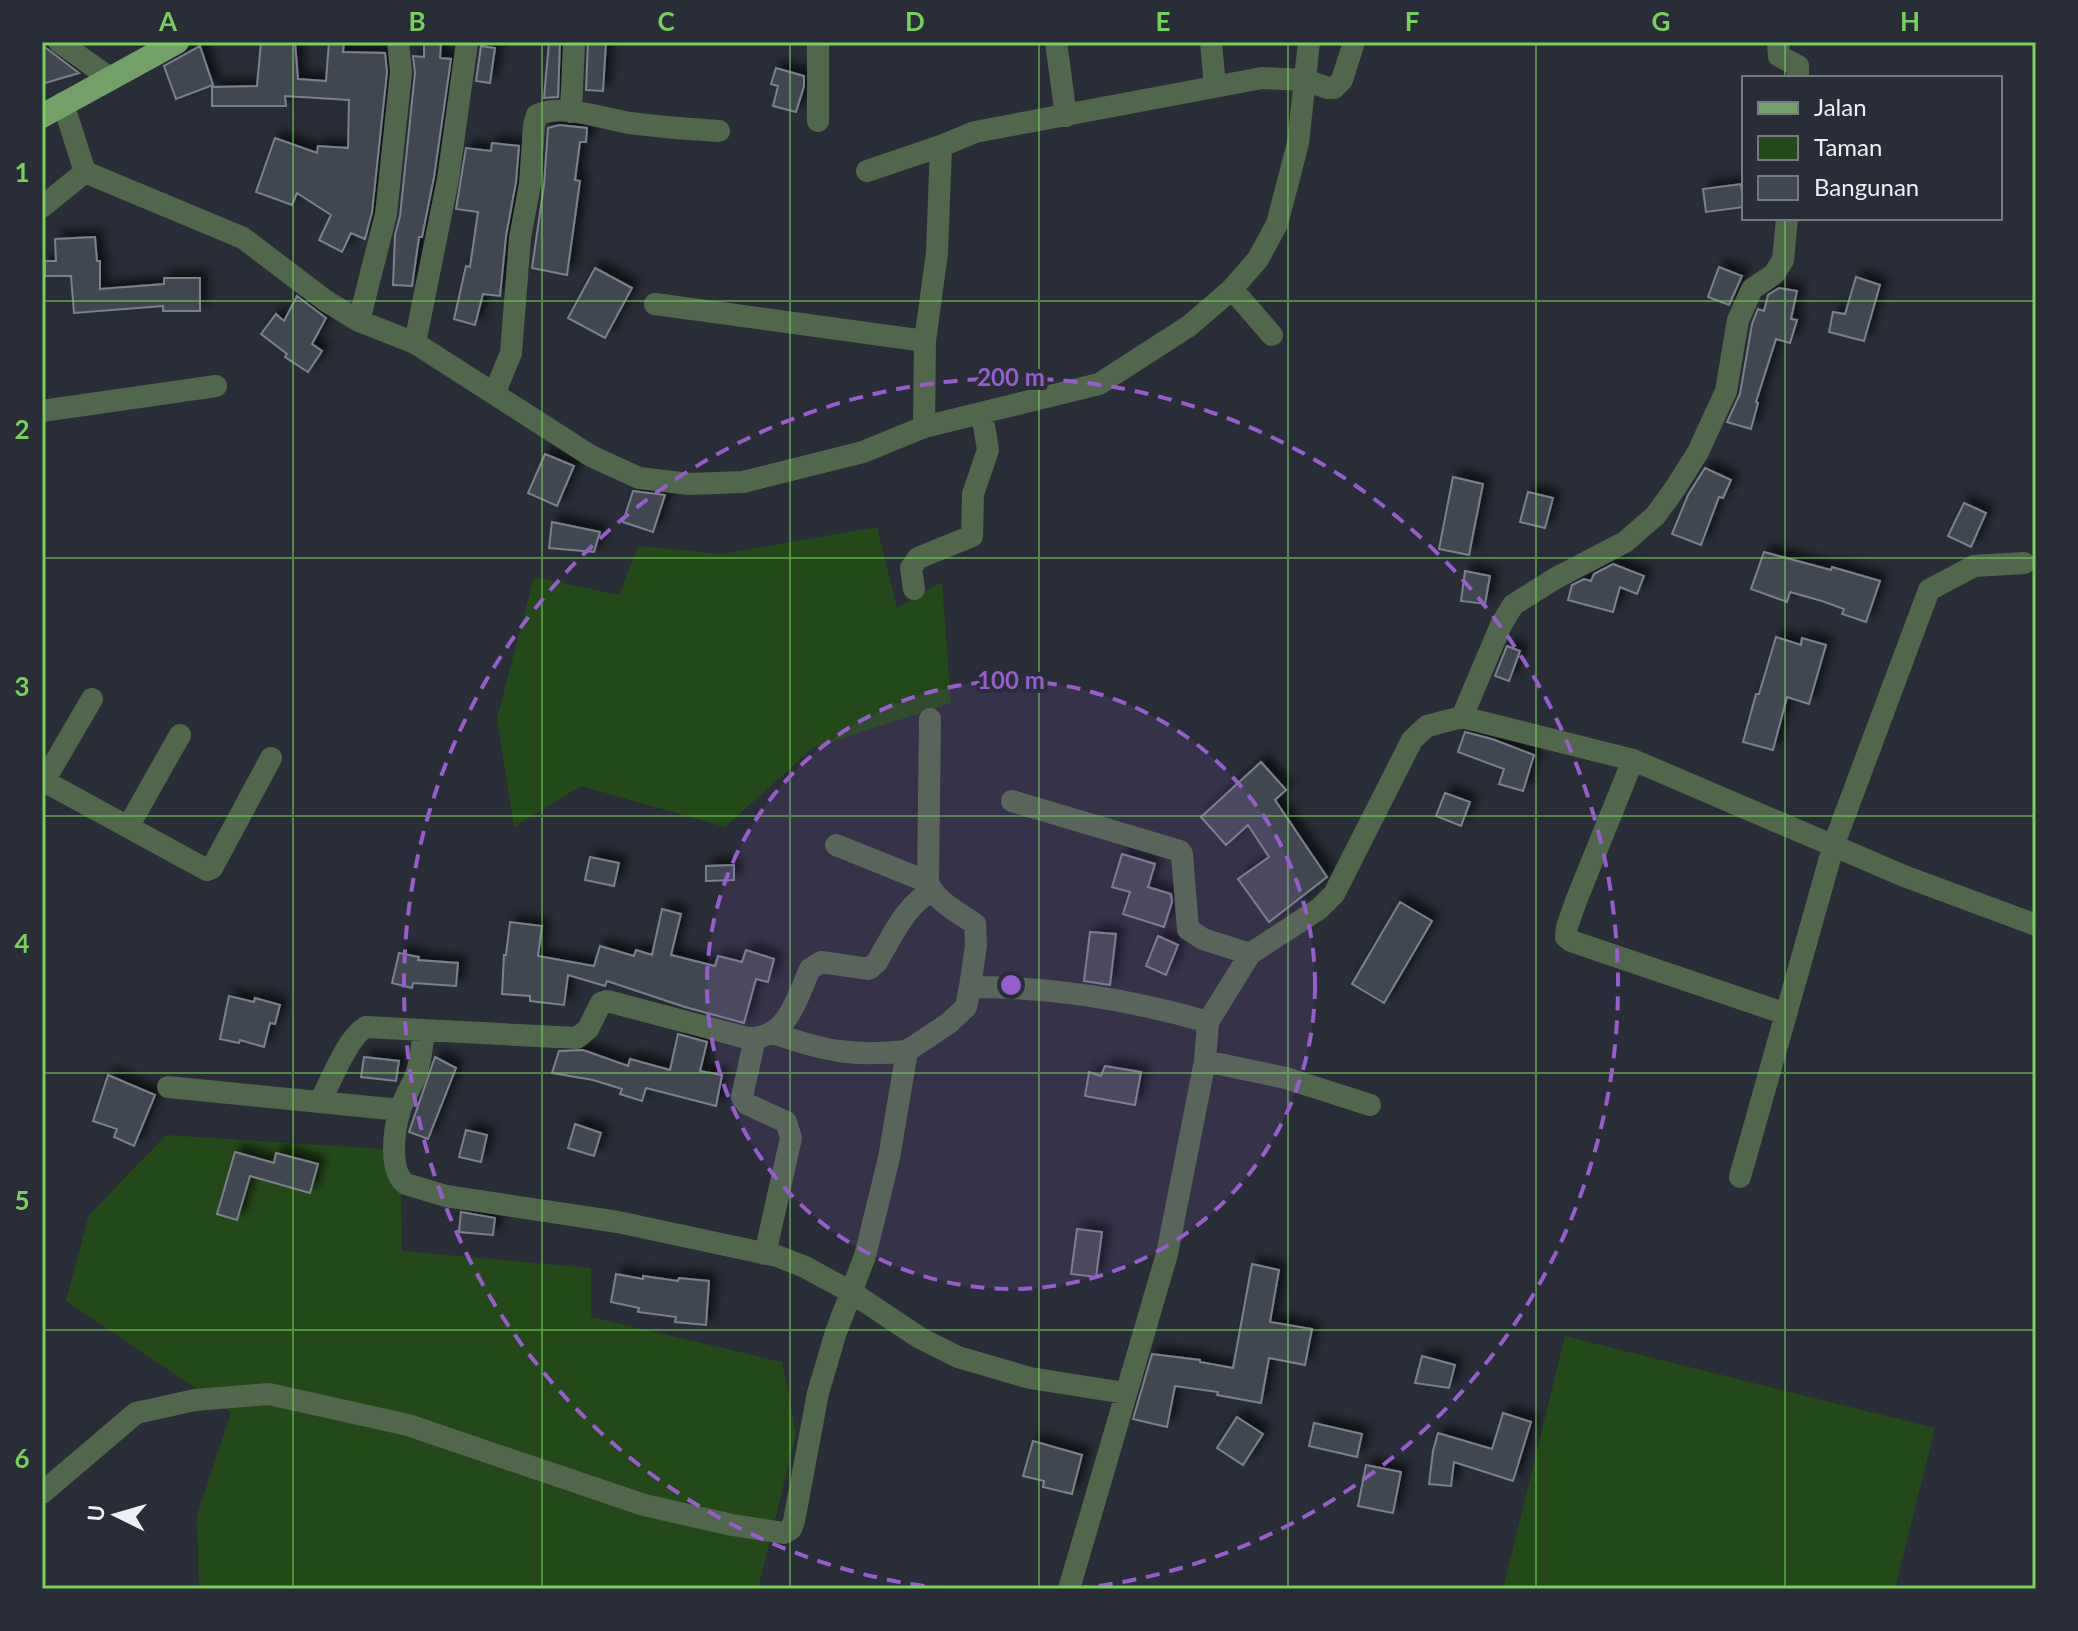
<svg xmlns="http://www.w3.org/2000/svg" width="2078" height="1631" font-family="Lato,sans-serif">
<style>
.green{fill:#244919}
.building{fill:#414751;stroke:#7a818c;stroke-width:2;filter:url(#shadow)}
.lines{fill:none;stroke-linecap:round;stroke-linejoin:round}
.minor{stroke:#51674c;stroke-width:22}
.major{stroke:#73a067;stroke-width:24}
.grid{fill:none;stroke:#76d25a;stroke-width:2;stroke-opacity:0.55}
.ring{fill:none;stroke:#975dcd;stroke-width:4;stroke-dasharray:14 10}
.centre{fill:#975dcd;stroke:#282d37;stroke-width:4}
.ring-label{font-size:24px;text-anchor:middle;font-weight:bold;fill:#975dcd;stroke:#282d37;stroke-width:8;stroke-linejoin:round;paint-order:stroke}
.neatline{fill:none;stroke:#76d25a;stroke-width:3}
.grid-label{font-size:26px;text-anchor:middle;font-weight:bold;fill:#76d25a}
</style>
<defs>
<filter id="shadow"><feDropShadow dx="7" dy="-7" stdDeviation="4" flood-color="#0009"/></filter>
</defs>
<rect width="100%" height="100%" fill="#282d37"/>
<path class="green" d="M877,527L897,608L942,582L951,703L813,748L725,827L581,786L514,827L497,718L534,577L619,595L638,546L722,554Z
M166,1135L400,1150L402,1251L591,1268V1317L782,1362L796,1434L758,1589H199L197,1516L231,1412L66,1301L89,1215Z
M1565,1336L1935,1428L1895,1589H1503Z"/>
<path class="building" d="M261,42H295L298,79L326,81L329,42H344L343,52L385,53L387,72L372,212L365,239L351,233L342,252L319,240L331,215L297,193L292,205L256,192L275,138L317,153L318,146L348,148L349,100L285,96L286,106H212V87L257,86Z
M424,42H441L440,58L451,59L434,177L422,237H419L412,286L393,285L395,235L400,216L415,73L413,56L424,57Z
M549,42H560L558,97L544,98Z
M588,42H606L603,91L586,90Z
M200,46L213,85L176,99L164,66Z
M481,46L495,48L490,83L476,81Z
M42,48H46L79,73L42,84Z
M776,68L804,76V86L796,112L773,106L778,86L771,84Z
M559,125L587,128L586,142H580L575,180L580,181L567,275L532,268L544,185L548,128Z
M492,143L519,146L516,182L506,236L500,296L483,294L475,325L454,319L466,266L470,267L478,212L456,209L466,148L491,151Z
M1741,184L1744,207L1706,212L1703,189Z
M95,237L97,261H100V289L164,284V278H200V311H163V306L74,313L71,276H45V261H56L55,239Z
M1719,267L1742,276L1729,305L1708,297Z
M595,268L632,288L605,338L568,318Z
M1856,277L1880,285L1864,341L1829,332L1833,312L1845,314Z
M1779,288L1797,291L1791,319L1797,320L1790,343L1776,339L1756,402L1758,403L1751,429L1727,422L1740,394L1752,324L1758,309L1764,311L1768,295Z
M297,296L326,318L312,344L322,351L308,372L285,357L287,354L261,334L276,314L284,321Z
M545,454L574,466L557,506L528,493Z
M1705,468L1731,480L1723,498L1719,497L1701,545L1672,534L1688,495Z
M1453,477L1483,484L1469,555L1439,549Z
M633,491L665,495L653,532L623,522Z
M1528,492L1553,498L1545,528L1520,522Z
M1964,503L1986,513L1971,547L1948,536Z
M552,522L600,532L594,552L549,548Z
M1764,552L1831,570L1832,567L1880,581L1866,622L1842,614L1844,609L1822,601L1790,592L1787,602L1751,589Z
M1613,564L1644,576L1637,594L1620,587L1613,612L1568,600L1572,585L1584,579L1591,581L1594,574Z
M1465,571L1490,576L1485,604L1461,601Z
M1776,637L1801,645L1802,638L1826,645L1809,704L1787,697L1773,750L1743,742L1756,694H1759Z
M1507,646L1520,651L1509,681L1495,676Z
M1465,732L1492,739L1534,755L1523,791L1499,784L1504,769L1458,752Z
M1261,762L1286,790L1275,800L1327,877L1269,922L1238,879L1269,857L1248,825L1226,845L1201,817Z
M1445,793L1470,802L1461,826L1436,816Z
M1122,854L1155,864L1148,887L1171,894L1172,902L1164,927L1123,914L1130,892L1112,887Z
M590,857L619,863L614,886L585,880Z
M734,865V880L706,881V866Z
M1400,902L1432,921L1384,1003L1352,984Z
M662,909L681,914L671,955L715,966L718,956L742,962L746,950L774,959L768,982L756,979L744,1023L685,1007L607,981L605,986L568,975L564,1005L530,1001V996L502,994L504,955H506L510,922L542,926L538,956L594,966L600,946L634,956L636,950L652,955Z
M1090,932L1116,934L1110,985L1084,981Z
M1158,936L1178,945L1166,975L1146,966Z
M399,953L419,957L418,960L458,963L456,986L413,983L412,988L392,983Z
M229,996L254,1002L255,998L280,1005L275,1024L270,1023L264,1047L240,1040L239,1043L220,1039Z
M678,1034L707,1042L700,1071L722,1075L716,1106L646,1088L642,1101L620,1094L622,1089L593,1080L552,1073L559,1051L583,1050L628,1066L630,1059L670,1070Z
M364,1057L399,1061L396,1081L361,1077Z
M435,1057L456,1068L428,1139L409,1132Z
M1105,1066L1141,1072L1135,1105L1085,1096L1089,1072L1101,1076Z
M108,1075L155,1095L134,1146L114,1137L117,1129L93,1121Z
M575,1124L601,1133L594,1156L568,1148Z
M466,1130L487,1135L481,1162L459,1157Z
M235,1152L274,1163L276,1153L318,1164L310,1193L250,1176L237,1220L217,1214Z
M461,1212L495,1218L493,1235L459,1232Z
M1077,1229L1102,1232L1096,1277L1071,1274Z
M1252,1264L1279,1270L1270,1322L1312,1329L1305,1365L1269,1358L1261,1403L1217,1395L1218,1392L1175,1386L1167,1427L1133,1419L1152,1354L1200,1360V1362L1233,1368Z
M616,1274L643,1279V1276L678,1281L679,1278L709,1281L706,1325L675,1322L676,1317L638,1312L639,1308L611,1302Z
M1422,1356L1455,1365L1449,1388L1415,1383Z
M1503,1413L1531,1422L1513,1481L1454,1462L1451,1486L1429,1484L1433,1451L1438,1433L1492,1449Z
M1237,1417L1263,1434L1243,1465L1217,1448Z
M1314,1423L1362,1434L1357,1457L1309,1446Z
M1033,1441L1082,1455L1072,1494L1043,1487L1044,1481L1023,1476Z
M1366,1465L1401,1472L1393,1513L1358,1506Z"/>
<g class="lines">
<path class="minor" d="M59,42L110,78
M818,42V121
M1056,42L1066,116
M1211,42L1215,87
M1778,42L1779,56L1798,66V78
M63,103L85,172L243,238L326,301L359,321L415,343L591,456L639,478L689,484L743,482L863,452L924,427L1099,384L1189,326L1232,289L1258,259L1277,224L1298,143L1309,42
M571,112L574,42
M867,171L941,146
M42,207L85,172
M1232,289L1272,335
M655,304L925,341L924,427
M359,321L386,214L401,72L398,42
M925,341L937,253L941,146L975,132L1262,78L1305,80L1328,88H1334L1342,80L1354,42
M415,343L448,179L467,42
M494,394L511,353L520,238L530,184L534,125L537,115C563,103 603,119 630,123C660,127 689,129 719,131
M42,411L216,386
M914,589L911,568L918,558L972,536L973,494L988,450L982,413
M1462,717L1501,625L1513,605L1556,578L1625,542L1655,516L1674,490L1698,452L1726,391L1738,320L1752,289L1774,274L1783,260L1787,218
M930,719L928,882C935,901 958,912 975,924L976,945L970,987
M1633,760L1576,901L1567,927L1566,937L1571,941L1786,1014
M42,780L207,870L212,868L271,758
M44,781L92,699
M1012,801L1180,851L1182,854L1188,929L1203,939L1250,954
M128,827L180,735
M836,845L928,882
M424,1031C422,1045 421,1061 416,1075C411,1087 404,1098 400,1110C394,1129 388,1171 406,1184L446,1196L618,1222L777,1256L805,1267L851,1292L920,1338L958,1357L1030,1378L1125,1393
M773,1033C824,1051 853,1057 907,1051
M755,1038L742,1097L747,1104L786,1122L791,1138L765,1254
M1205,1061L1286,1078L1370,1105
M168,1087L400,1110
M320,1102C330,1083 348,1036 366,1027L577,1038L588,1029L601,1003L607,1001L747,1038C787,1040 796,1000 810,969L821,962L869,969L877,962C891,938 906,904 932,891
M1740,1177L1834,844L1929,590L1974,566L2024,563
M42,1493L136,1413L195,1400L269,1394L408,1425L644,1505L732,1525L784,1533L791,1529L794,1521L818,1393L836,1332L865,1256L889,1158L907,1051L949,1023L966,1007L970,987C1049,987 1132,1000 1208,1022
M1069,1589L1167,1254L1205,1061L1208,1022L1250,954L1319,909L1334,894L1412,740L1427,726L1462,717L1633,760L1904,876L2036,925"/>
<path class="major" d="M42,116L177,42"/>
</g>
<path class="grid" d="M293,42V1589M542,42V1589M790,42V1589M1039,42V1589M1288,42V1589M1536,42V1589M1785,42V78M1785,218V1589M42,301H2036M42,558H2036M42,816H2036M42,1073H2036M42,1330H2036"/>
<circle cx="1011" cy="985" r="304" fill="#975dcd" fill-opacity=".12"/>
<g class="ring">
<circle cx="1011" cy="985" r="304"/>
<path d="M948 1589A607 607 0 1 1 1074 1589"/>
</g>
<circle cx="1011" cy="985" r="12" class="centre"/>
<g class="ring-label">
<text x="1011" y="386">200 m</text>
<text x="1011" y="689">100 m</text>
</g>
<rect width="2078" height="1631" fill="none" stroke="#282d37" stroke-width="88"/>
<rect x="1742" y="76" width="260" height="144" fill="#282d37" stroke="#767b83" stroke-width="2"/>
<rect x="1758" y="102" width="40" height="12" fill="#73a067" stroke="#767b83" stroke-width="2"/>
<text x="1814" y="116" font-size="24" fill="#ebeff6">Jalan</text>
<rect x="1758" y="136" width="40" height="24" fill="#244919" stroke="#767b83" stroke-width="2"/>
<text x="1814" y="156" font-size="24" fill="#ebeff6">Taman</text>
<rect x="1758" y="176" width="40" height="24" fill="#414751" stroke="#767b83" stroke-width="2"/>
<text x="1814" y="196" font-size="24" fill="#ebeff6">Bangunan</text>
<g transform="translate(116 1515) rotate(275)" stroke="#282d37" stroke-width="6" paint-order="stroke">
<path d="M0-6L14 30L0 20L-14 30Z" fill="#ebeff6"/>
<text y="-12" font-size="22" font-weight="bold" text-anchor="middle" fill="#ebeff6">U</text>
</g>
<rect x="44" y="44" width="1990" height="1543" class="neatline"/>
<g class="grid-label">
<text x="168" y="31">A</text>
<text x="417" y="31">B</text>
<text x="666" y="31">C</text>
<text x="915" y="31">D</text>
<text x="1163" y="31">E</text>
<text x="1412" y="31">F</text>
<text x="1661" y="31">G</text>
<text x="1910" y="31">H</text>
<text x="22" y="182">1</text>
<text x="22" y="439">2</text>
<text x="22" y="696">3</text>
<text x="22" y="953">4</text>
<text x="22" y="1210">5</text>
<text x="22" y="1468">6</text>
</g>
</svg>
